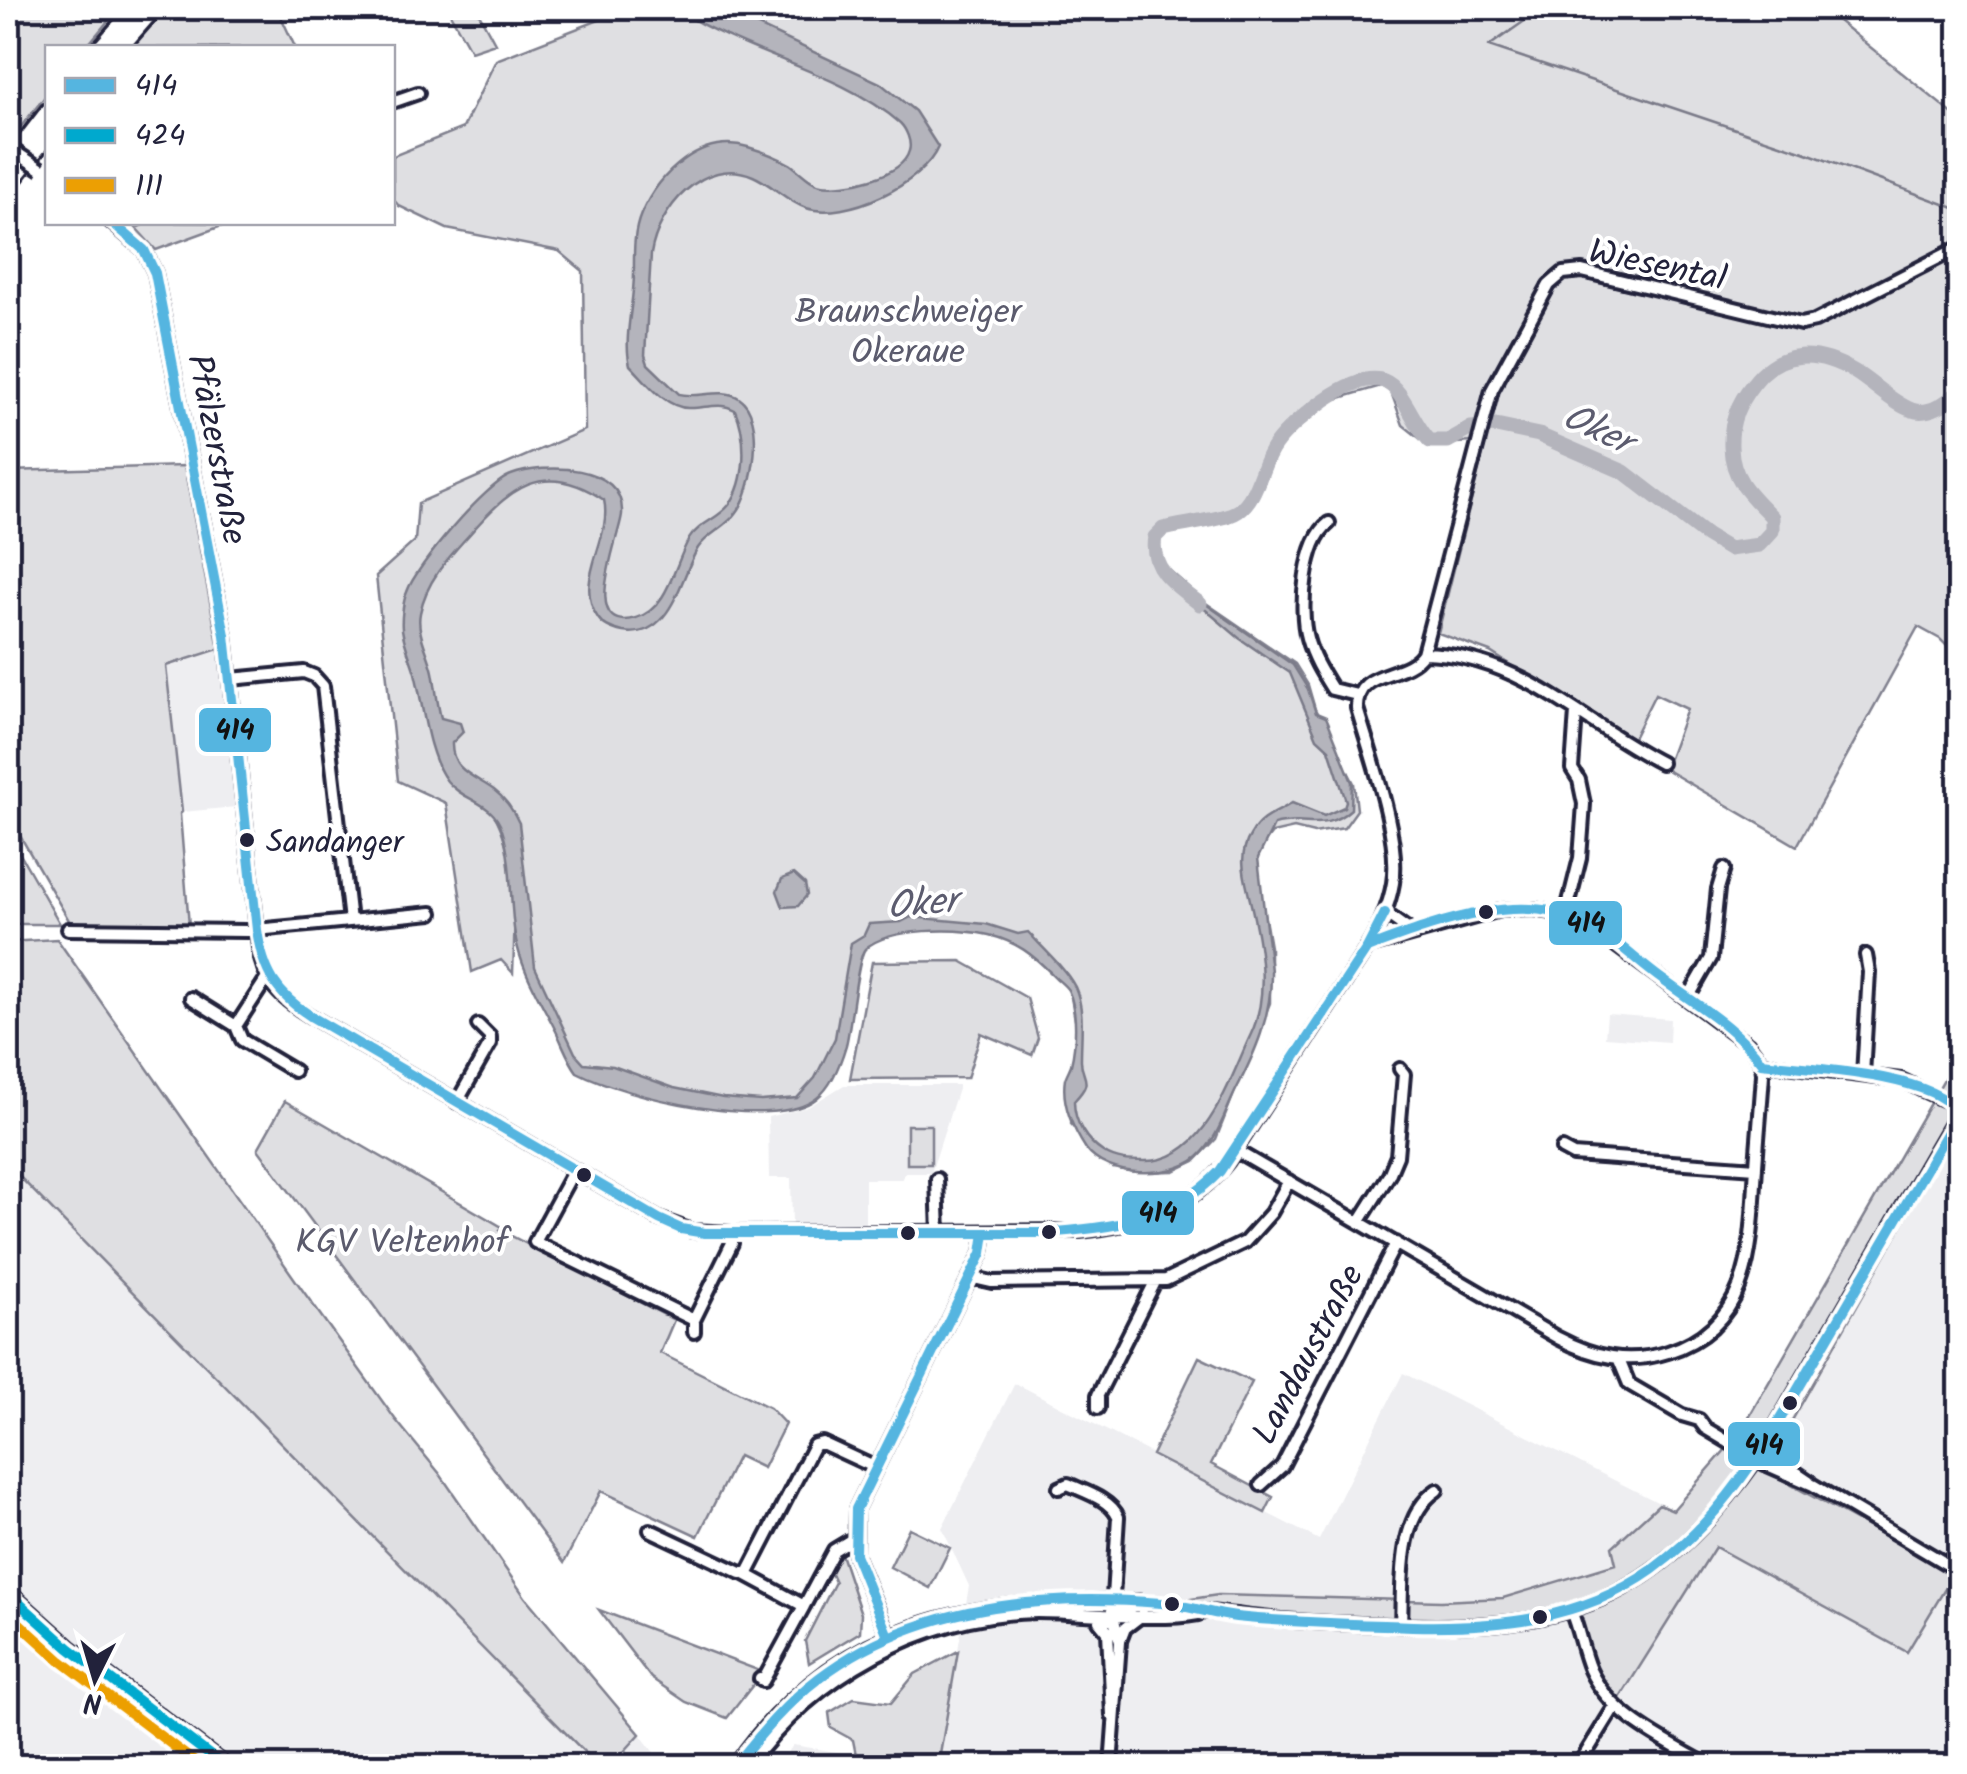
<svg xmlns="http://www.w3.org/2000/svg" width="1967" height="1774" font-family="Kalam,sans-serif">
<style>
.built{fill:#eeeef1}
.green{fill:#dfdfe2;stroke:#80808e;stroke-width:2.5}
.water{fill:#b4b4bc;stroke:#7a7a88;stroke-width:2.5}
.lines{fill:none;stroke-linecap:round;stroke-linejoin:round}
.stream{stroke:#7a7a88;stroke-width:2.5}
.river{stroke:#b4b4bc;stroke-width:15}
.minor-casing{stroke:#22223b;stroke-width:18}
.major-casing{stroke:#22223b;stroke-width:21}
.highway-casing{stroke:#22223b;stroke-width:22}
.minor{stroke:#fff;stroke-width:10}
.major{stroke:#fff;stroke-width:14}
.highway{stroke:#fff;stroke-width:15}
.minor-bridge-casing{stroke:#22223b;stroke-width:18;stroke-linecap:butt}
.minor-bridge{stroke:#fff;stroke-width:10}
.bus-1-casing{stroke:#fff;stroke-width:18}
.bus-2-casing{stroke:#fff;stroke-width:18}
.bus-3-casing{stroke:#fff;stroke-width:18}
.bus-1{stroke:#55b5e0;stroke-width:10}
.bus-2{stroke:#00a9ce;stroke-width:10}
.bus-3{stroke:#ec9f03;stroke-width:10}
.bus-dot{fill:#22223b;stroke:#fff;stroke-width:4}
.labels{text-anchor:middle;stroke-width:8;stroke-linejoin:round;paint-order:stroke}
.bus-label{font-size:32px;fill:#22223b;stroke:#fff;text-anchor:start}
.street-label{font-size:35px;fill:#22223b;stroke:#fff}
.park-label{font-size:35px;fill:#5b5b6d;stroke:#fff}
.water-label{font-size:38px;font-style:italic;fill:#5c5c6f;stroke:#fff}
.line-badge{stroke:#fff;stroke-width:4}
.pale-badge-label{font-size:28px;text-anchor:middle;font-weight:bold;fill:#111}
</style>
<rect width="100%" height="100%" fill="#fff"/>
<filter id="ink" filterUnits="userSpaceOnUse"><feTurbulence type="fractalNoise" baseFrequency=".01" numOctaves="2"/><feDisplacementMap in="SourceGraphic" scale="20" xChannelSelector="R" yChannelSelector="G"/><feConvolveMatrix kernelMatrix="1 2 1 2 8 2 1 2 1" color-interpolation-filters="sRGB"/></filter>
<g filter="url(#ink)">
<path class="built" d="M219,649L236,807L182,812L166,666Z
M1607,1014L1670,1019L1669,1042L1605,1037Z
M844,1085H958V1089L931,1173H904L903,1179H865V1224L792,1226L791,1178H769L768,1117L808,1107Z
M1959,1126V1766H938L969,1586L942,1528L1015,1383L1319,1540L1403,1373L1673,1510L1764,1470Z
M8,1165L362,1526L598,1766H8Z
M640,1734L664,1766H611Z
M793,1745L924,1766H779Z"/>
<path class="green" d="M8,8H119L86,47L48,48L47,94L15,134L8,130Z
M167,8H277L295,47L129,48Z
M447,8H476L495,43L471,51Z
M630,8H1822L1959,119V658L1940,639L1918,627L1797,846L1665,769L1687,709L1655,694L1631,742L1490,652L1438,633L1486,441L1428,445L1403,425L1391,392L1381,386L1333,400L1278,444L1253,503L1229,522C1205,521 1177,520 1158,537V560L1206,603L1295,664L1308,685L1315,709L1354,783L1357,810L1344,828L1314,833L1294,828L1272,833L1254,856L1270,947V1003L1216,1139L1195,1161L1174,1171L1137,1172L1113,1168L1071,1124L1076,1026L1070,991L1027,945L981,931L930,928L880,934L858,951L844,1048L798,1100L764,1106L700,1101L584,1067L575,1058L527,967L512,838L493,812C519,857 515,922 513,973L501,960L472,972L446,803L398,781L376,576L415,541L418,503L585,430L583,271L559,251L447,229L399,206L393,199V156L463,128L496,60Z
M147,223V222L230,223L156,250L136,228Z
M184,466L219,649L166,666L182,812L180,814L189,926L71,924L8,815V471Z
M8,833L60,924H8Z
M57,939L301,1288L395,1419L440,1474L525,1597L640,1734L611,1766H598L8,1165V942Z
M961,961L1027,998L1038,1038L1032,1055L981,1033L967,1078L850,1079L872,962Z
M1959,1053V1125L1764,1470L1954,1574L1907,1652L1715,1547L1615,1706L1603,1692L1570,1611L1524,1622L1280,1620L1164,1603L1218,1595L1441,1601L1503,1598L1616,1564L1612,1547L1659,1504L1673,1510L1739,1434Z
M285,1101L502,1227L500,1230L674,1320L660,1353L770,1408L785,1424L763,1468L738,1456L698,1536L601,1491L564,1563L258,1149Z
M907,1125H931V1164H907Z
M1199,1357L1252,1382L1211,1464L1273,1497L1265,1513L1152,1455Z
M909,1528L950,1548L930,1588L890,1567Z
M840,1551L861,1614L860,1632L809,1663L805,1641L835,1582L829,1569Z
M599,1610L763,1672L727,1718L686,1702L651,1678Z
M958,1651L938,1766L856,1755L853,1740L831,1728L829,1713L854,1698L891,1703L915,1674Z"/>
<path class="water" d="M677,8H720L880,83L915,111L938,147C923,184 846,221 806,208C786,201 772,184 753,176C704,155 658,209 651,254L645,355L648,364L679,394C697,399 723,387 739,398C766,415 754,490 737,512C727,527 708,533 698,548C680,577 672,640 623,632C614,630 603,626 598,618C572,581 613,539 604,500C543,458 509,489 468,536C447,559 426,582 420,613C416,633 429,653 433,672C436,688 437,703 441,718L460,723L463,732L452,743C451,771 475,776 494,790C506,799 513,810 519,823L535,967L575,1053L584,1063L613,1066L674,1088L723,1098L761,1101L797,1098L815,1078L835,1038L851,943L864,935L869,924L901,922L911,917L986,924L1018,934L1028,932C1043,948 1065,968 1075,987C1085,1009 1081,1036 1081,1058C1080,1080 1096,1078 1074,1101C1074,1122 1086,1141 1103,1152C1117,1161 1130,1161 1146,1161C1206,1160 1229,1080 1251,1034C1270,994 1260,942 1250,900C1245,878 1237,855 1251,834C1261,816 1277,813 1292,803L1324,816L1344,807L1346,801L1329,749L1317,738L1290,673L1239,638L1163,574L1293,665L1308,689L1316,713L1326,717L1329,724L1352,782L1351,809C1323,834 1306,816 1274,825L1258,858L1271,971C1272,1016 1255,1053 1235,1092C1224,1115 1217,1140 1198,1157C1172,1179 1106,1178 1086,1149C1073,1129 1061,1104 1065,1079C1066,1075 1070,1068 1071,1065C1076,1045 1078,1009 1068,990C1064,984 1056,979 1052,974C1032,954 1017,942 989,935C958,928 888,927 865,949C857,957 851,1027 846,1045C841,1062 832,1086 817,1098C774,1133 623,1096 577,1072C568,1060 563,1045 556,1031C540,999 521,971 515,935C509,900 513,864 502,830C493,801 464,802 447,781C427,755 423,704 415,673C411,659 404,644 402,629C401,619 403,601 407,592C415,567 487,483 511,475C543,463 625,463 622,514C621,533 577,635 636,618C668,609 674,565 689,539C698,524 718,519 729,505C747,481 747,437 735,410C719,401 705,409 688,408C665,408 645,380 630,365C623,338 634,303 634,274C634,253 633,233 641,214C659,174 700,133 748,147C762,151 777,157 790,164C800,171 810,183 821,185C844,189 902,177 909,151C912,142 906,129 900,123C855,84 790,65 737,41C716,31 694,22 677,8Z
M794,874L805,884L807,895L798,906L783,907L777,891L782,879Z"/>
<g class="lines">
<path class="stream" d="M1543,8L1489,46L1804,152L1960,210"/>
<path class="river" d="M1200,604C1177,586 1149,570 1155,537L1163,529C1182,524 1225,520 1238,511C1259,496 1260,465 1275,445C1292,422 1354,369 1384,381C1403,388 1414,426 1430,441H1448L1471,428L1496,426L1539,435L1624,472L1707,536L1729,549L1759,545L1772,531V517C1750,495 1732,479 1731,447C1730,422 1738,403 1753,384C1780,348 1818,350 1855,372C1873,383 1892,403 1912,410C1930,416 1947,402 1960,391"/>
<defs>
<path id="minor" d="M392,102L418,93
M111,222L144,250L155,273L225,635L259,948C264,984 282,999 312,1017L659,1219L692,1231L732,1233L1080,1231C1138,1225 1192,1209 1228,1161L1367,948C1379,927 1389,907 1393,883C1401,837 1370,754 1357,708C1356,668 1405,680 1423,653L1492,390L1549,285L1563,273L1582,271L1801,324L1815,321L1960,247
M1329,523C1304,542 1299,610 1307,638C1312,657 1322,673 1332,689L1357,695
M1423,653C1518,654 1581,722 1661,763
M231,679L304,672L314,676L323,686L350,921
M1385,913L1413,933
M1566,914L1580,858L1584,804L1579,780L1572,769L1576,712
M68,929L246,931L432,913
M191,998L236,1026L267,978
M1688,998L1711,958L1718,889L1724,869
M236,1026L242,1040L294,1071
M1762,1063L1901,1080L1951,1103L1956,1111
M1863,1075L1869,972L1866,955
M457,1102L490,1044V1037L478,1025
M1562,1149L1573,1155L1756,1168
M1235,1150L1558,1338C1594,1357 1628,1365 1668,1352C1755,1324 1751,1241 1756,1166C1758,1136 1761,1105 1763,1074L1762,1063L1748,1044L1609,940L1566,914L1533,909L1500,910L1367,947
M574,1170L535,1242L694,1320
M937,1179L939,1233
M1360,1221L1389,1175L1397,1156L1404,1074L1400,1069
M970,1277L992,1282L1166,1280L1245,1242L1271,1213L1289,1181
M694,1332V1320L732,1243V1233
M1619,1360L1629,1384L1682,1415L1699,1420L1705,1428L1765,1464L1813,1485L1960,1572
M1098,1408V1395L1155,1282
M1758,1458H1775L1809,1481
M1261,1485L1282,1466L1396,1243
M1059,1488L1068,1484C1085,1492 1110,1499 1118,1517L1112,1613L1120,1642L1111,1766
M650,1530L741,1573H748L814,1445L822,1443L876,1468
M745,1574L804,1606L834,1550L854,1538
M1571,1611C1579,1630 1582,1651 1590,1670C1612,1718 1666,1741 1709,1766
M1099,1621L1108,1632L1112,1715
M1401,1625C1403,1583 1397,1517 1437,1490
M1103,1626L1112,1613L1135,1606C1180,1606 1226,1615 1271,1619C1311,1623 1352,1624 1393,1625C1566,1632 1655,1603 1757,1458L1960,1108
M890,1640L855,1554L856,1509L982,1253L985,1233
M1120,1641L1125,1628L1142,1615
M760,1679L763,1681L804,1606
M735,1766C835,1620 974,1596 1139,1601
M749,1766C814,1675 924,1614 1037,1612C1087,1612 1150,1622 1198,1614
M1578,1766L1615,1706"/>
<path id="major" d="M8,1593L69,1648L224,1766
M8,1608L29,1625
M159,1729L205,1766"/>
<path id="highway" d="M101,48L136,8
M119,48L154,8
M8,164L48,112
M8,185L48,134"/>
</defs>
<use href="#minor" class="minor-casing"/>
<use href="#major" class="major-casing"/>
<use href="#highway" class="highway-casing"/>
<use href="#minor" class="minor"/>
<use href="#major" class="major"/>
<use href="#highway" class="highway"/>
<defs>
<path id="minor-bridge" d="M8,147L41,169"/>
</defs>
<use href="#minor-bridge" class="minor-bridge-casing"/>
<use href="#minor-bridge" class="minor-bridge"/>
<defs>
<path id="bus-1" d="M112,222L144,250L155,273L225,635L257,930C263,972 276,994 312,1017L659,1219L681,1229L705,1233H1041C1107,1229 1172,1222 1220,1171L1367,948L1385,913
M1367,948C1431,925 1516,890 1582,921C1612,935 1636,961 1663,980C1698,1006 1736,1027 1762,1063
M1762,1063C1806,1068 1933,1074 1956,1111
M888,1636L855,1554L856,1509L982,1253L985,1233
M735,1766C761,1734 786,1703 819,1678C916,1604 1044,1593 1161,1603C1187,1605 1211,1614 1236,1617C1295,1623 1353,1624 1412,1626C1495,1628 1582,1620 1652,1570C1732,1512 1777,1424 1826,1341C1867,1270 1908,1200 1949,1130L1956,1111"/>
<path id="bus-2" d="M8,1593L69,1648L224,1766"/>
<path id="bus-3" d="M8,1613L60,1660L200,1766"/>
</defs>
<use href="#bus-1" class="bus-1-casing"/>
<use href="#bus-2" class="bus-2-casing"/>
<use href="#bus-3" class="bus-3-casing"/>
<use href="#bus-1" class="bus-1"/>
<use href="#bus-2" class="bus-2"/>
<use href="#bus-3" class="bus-3"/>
</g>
</g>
<g class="bus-dot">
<circle cx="247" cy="840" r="9"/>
<circle cx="1486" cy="912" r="9"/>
<circle cx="584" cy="1175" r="9"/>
<circle cx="1049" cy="1232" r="9"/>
<circle cx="908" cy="1233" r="9"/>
<circle cx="1790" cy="1403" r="9"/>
<circle cx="1172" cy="1604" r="9"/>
<circle cx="1540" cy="1617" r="9"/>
</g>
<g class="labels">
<g class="bus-label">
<text x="266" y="852">Sandanger</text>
</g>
<g class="street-label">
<text transform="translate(1658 264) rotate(12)" y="12">Wiesental</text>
<text transform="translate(218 449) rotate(79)" y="12">Pfälzerstraße</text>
<text transform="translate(1307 1354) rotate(-62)" y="12">Landaustraße</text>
</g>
<g class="park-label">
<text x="908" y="323">Braunschweiger<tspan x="908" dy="40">Okeraue</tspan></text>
<text x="402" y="1253">KGV Veltenhof</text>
</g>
<g class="water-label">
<text transform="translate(1598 428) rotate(25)" y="13">Oker</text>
<text transform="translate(922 902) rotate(-5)" y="13">Oker</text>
</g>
</g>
<g class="line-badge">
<rect x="197" y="706" width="76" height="48" rx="10" fill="#55b5e0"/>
<rect x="1547" y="899" width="77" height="48" rx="10" fill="#55b5e0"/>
<rect x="1120" y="1189" width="76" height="48" rx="10" fill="#55b5e0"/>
<rect x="1726" y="1420" width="76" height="48" rx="10" fill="#55b5e0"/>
</g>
<g class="pale-badge-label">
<text x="235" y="739">414</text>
<text x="1586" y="932">414</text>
<text x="1158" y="1222">414</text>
<text x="1764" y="1454">414</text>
</g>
<rect width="1967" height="1774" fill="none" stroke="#fff" stroke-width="40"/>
<rect x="20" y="20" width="1927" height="1734" fill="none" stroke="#22223b" stroke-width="4" filter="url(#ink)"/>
<rect x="45" y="45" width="350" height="180" fill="#ffffff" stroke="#a7a7b1" stroke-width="2.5"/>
<rect x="65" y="78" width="50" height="15" fill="#55b5e0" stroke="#a7a7b1" stroke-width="2.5"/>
<text x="135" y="95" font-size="30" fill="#22223b">414</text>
<rect x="65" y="128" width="50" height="15" fill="#00a9ce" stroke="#a7a7b1" stroke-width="2.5"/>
<text x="135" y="145" font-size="30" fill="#22223b">424</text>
<rect x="65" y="178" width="50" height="15" fill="#ec9f03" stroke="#a7a7b1" stroke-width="2.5"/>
<text x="135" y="195" font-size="30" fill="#22223b">111</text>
<g transform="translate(95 1679) rotate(185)" stroke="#ffffff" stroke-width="8" paint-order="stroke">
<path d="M0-8L18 38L0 25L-18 38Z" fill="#22223b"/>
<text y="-15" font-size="28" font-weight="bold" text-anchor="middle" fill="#22223b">N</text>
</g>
</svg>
